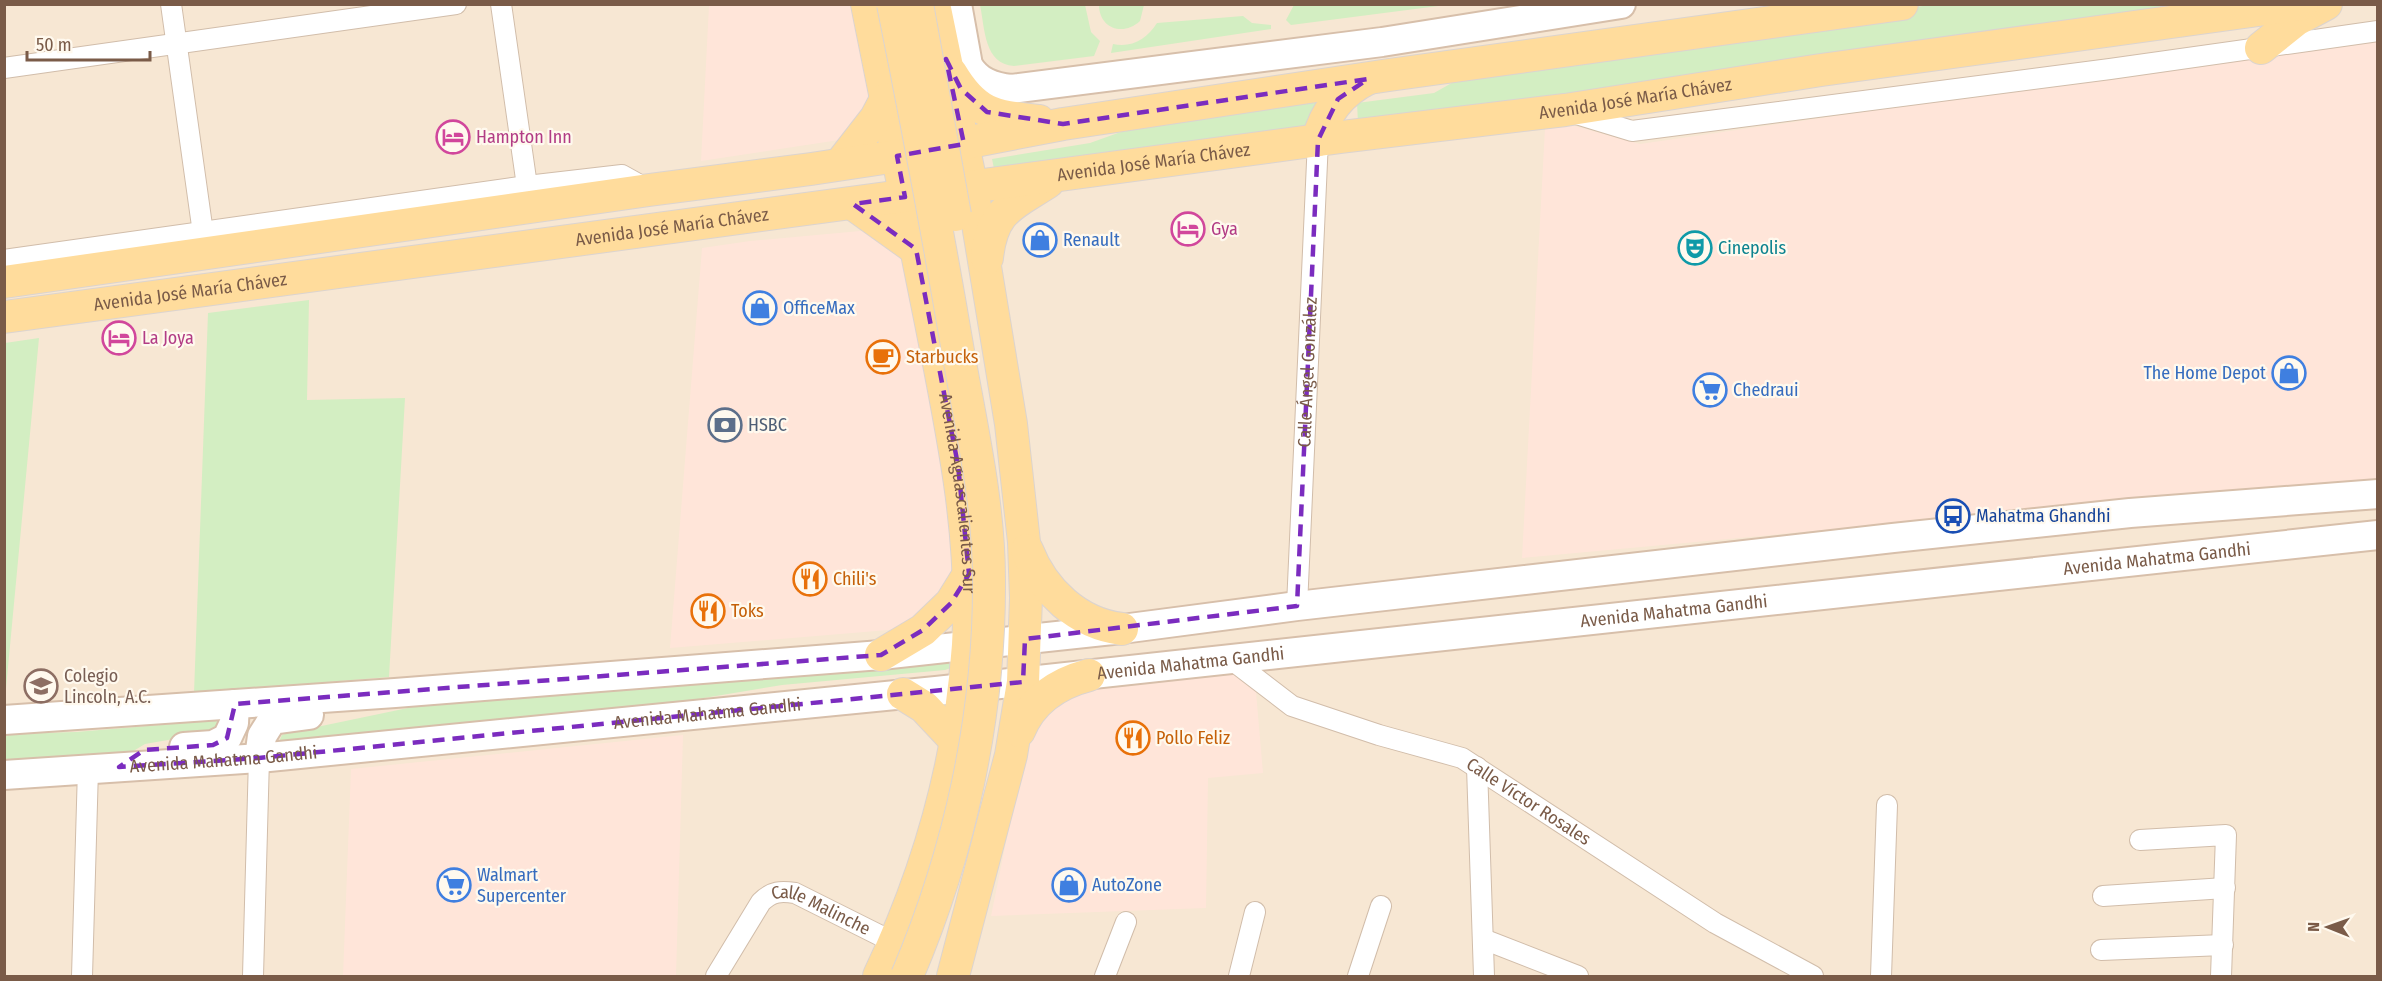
<svg xmlns="http://www.w3.org/2000/svg" width="2382" height="981" font-family="'Fira Sans Condensed',sans-serif">
<style>
.residential{fill:#f7e7d3}
.commercial{fill:#ffe5d9}
.green{fill:#d3eec2}
.lines{fill:none;stroke-linecap:round;stroke-linejoin:round}
.street-casing{stroke:#d1bdaa;stroke-width:22}
.secondary-casing{stroke:#d7bfaa;stroke-width:32}
.primary-casing{stroke:#dcd4cf;stroke-width:34}
.street{stroke:#fff;stroke-width:20}
.secondary{stroke:#fff;stroke-width:28}
.primary{stroke:#ffdc9c;stroke-width:32}
.primary-bridge-casing{stroke:#dcd4cf;stroke-width:34;stroke-linecap:butt}
.primary-bridge{stroke:#ffdc9c;stroke-width:32}
.marked{fill:none;stroke:#7b2cbf;stroke-width:4.5;stroke-dasharray:12 8;stroke-linejoin:round}
.labels{text-anchor:middle;stroke-width:4.5;stroke-linejoin:round;paint-order:stroke}
.street-label{font-size:18px;fill:#7a5b48;stroke:#fff9ee}
.hotel-label{font-size:18px;fill:#b23c85;stroke:#fff9ee;text-anchor:start}
.shop-label{font-size:18px;fill:#366cbe;stroke:#fff9ee;text-anchor:start}
.culture-label{font-size:18px;fill:#0d838f;stroke:#fff9ee;text-anchor:start}
.food-label{font-size:18px;fill:#c56008;stroke:#fff9ee;text-anchor:start}
.service-label{font-size:18px;fill:#4e5e75;stroke:#fff9ee;text-anchor:start}
.transit-label{font-size:18px;fill:#164399;stroke:#fff9ee;text-anchor:start}
.education-label{font-size:18px;fill:#785e54;stroke:#fff9ee;text-anchor:start}
</style>
<rect width="100%" height="100%" fill="#fef5e6"/>
<path class="residential" d="M5,5H2377V976H5Z"/>
<path class="commercial" d="M709,5H856L874,100L839,140L701,161Z
M2377,38V479L1522,558L1545,128L1575,126L1640,144Z
M871,230L905,259L954,515L952,591L900,629L670,648L702,248L750,241Z
M1254,669L1263,773L1208,778L1206,908L991,916L1026,744L1058,693Z
M683,735L676,976H343L351,769Z"/>
<path class="green" d="M980,5H1085L1091,32L1100,41L1094,56L1014,66C984,64 985,29 980,5Z
M1144,5L1140,21C1123,37 1099,28 1099,5Z
M1294,5V4L1446,5L1291,25L1286,20Z
M1930,5H2225L1358,123L1357,103L1434,93L1480,67Z
M1243,16L1252,23L1271,25V29L1111,53L1113,44C1132,48 1147,39 1157,23Z
M1327,87L1309,137L996,178L992,159L1090,143L1185,109Z
M309,300L307,400L405,398L389,677L194,693L208,313Z
M39,338L5,699V343Z
M951,653V668L945,670L782,685L644,708L278,744L282,735L288,733L427,704Z
M219,720V731L145,744L120,759L5,763L4,734L76,732Z"/>
<g class="lines">
<defs>
<g id="street">
<path d="M171,4L203,233"/>
<path d="M501,4L527,186"/>
<path d="M4,68L456,4"/>
<path d="M1573,113L1632,131L2110,69L2378,31"/>
<path d="M4,260L527,186L622,175L649,190"/>
<path id="s1" d="M1297,606L1318,140"/>
<path id="s2" d="M1232,660L1292,706L1379,735L1462,758L1715,923L1813,976"/>
<path d="M1477,767L1484,976"/>
<path d="M2140,840L2226,835L2221,976"/>
<path d="M2103,896L2225,888"/>
<path d="M1483,939L1578,976"/>
<path d="M2101,950L2223,945"/>
<path d="M82,976L88,769"/>
<path d="M253,976L259,758"/>
<path id="s3" d="M716,976L761,902C772,891 781,891 795,893L895,943"/>
<path d="M1105,976L1126,922"/>
<path d="M1239,976L1255,912"/>
<path d="M1358,976L1381,906"/>
<path d="M1881,976L1887,805"/>
</g>
<g id="secondary">
<path d="M957,4L968,65C978,82 993,87 1011,89L1382,42L1621,4"/>
<path d="M4,720L395,693L881,655L1122,629L1297,606L1893,538L2130,513L2378,494"/>
<path d="M184,747L213,745L227,738L234,723L235,704"/>
<path d="M259,758L262,736L272,720L309,715"/>
<path id="s4" d="M4,775L259,758L936,691L2378,535"/>
</g>
<g id="primary">
<path id="s5" d="M867,4C888,111 910,217 931,323C952,430 975,536 968,645C960,762 929,871 879,976"/>
<path d="M934,4L972,188L1011,424L1024,542L1026,598L1023,682L1011,755L953,976"/>
<path d="M2261,48L2296,20L2326,4"/>
<path d="M951,73C976,115 994,116 1039,121"/>
<path d="M1318,140C1325,112 1341,92 1367,79"/>
<path d="M841,163L876,118L886,99"/>
<path d="M853,204L916,249"/>
<path d="M987,258C992,210 1011,206 1048,182"/>
<path d="M4,282L649,190L811,169L897,156L1063,124L1389,75L1902,4"/>
<path id="s6" d="M4,317L1341,137L1565,110L1821,70L2302,4"/>
<path d="M1027,550C1043,591 1078,624 1122,629"/>
<path d="M881,655L923,630L951,603L969,574"/>
<path d="M903,694L924,707L957,742"/>
<path d="M1019,731C1031,701 1058,683 1089,675"/>
</g>
</defs>
<use href="#street" class="street-casing"/>
<use href="#secondary" class="secondary-casing"/>
<use href="#primary" class="primary-casing"/>
<use href="#street" class="street"/>
<use href="#secondary" class="secondary"/>
<use href="#primary" class="primary"/>
<defs>
<path id="primary-bridge" d="M893,4C917,122 939,239 959,357C972,430 989,505 989,579C990,715 960,852 907,976
M917,4L955,215"/>
</defs>
<use href="#primary-bridge" class="primary-bridge-casing"/>
<use href="#primary-bridge" class="primary-bridge"/>
</g>
<path class="marked" d="M946,59L961,89L987,112L1063,124L1368,79L1338,99L1318,140L1297,606L1025,639L1023,682L259,758L119,767L144,750L213,745L227,738L235,704L881,655L923,630L951,603L969,574L958,465L916,249L853,204L905,197L897,156L964,144Z"/>
<defs>
<symbol id="hotel-ring" viewBox="-11 -11 22 22"><circle r="9.5" fill="#fff9ee" stroke="#d1479c" stroke-width="1.5"/><path d="M-6-4.5h1.5V1H6V5H4.5V3h-9V5H-6ZM-4 0a1.8 1.8 0 1 1 3.6 0ZM.5 0V-2.5h3Q6-2.5 6 0Z" fill="#d1479c"/></symbol>
<symbol id="shop-ring" viewBox="-11 -11 22 22"><circle r="9.5" fill="#fff9ee" stroke="#3f7fe0" stroke-width="1.5"/><path d="M-5-2.5h2.3a2.7 3.5 0 0 1 5.4 0H5L5.5 6h-11ZM-1.5-2.5h3a1.5 2.3 0 0 0-3 0Z" fill="#3f7fe0"/></symbol>
<symbol id="theatre-ring" viewBox="-11 -11 22 22"><circle r="9.5" fill="#fff9ee" stroke="#0f9aa8" stroke-width="1.5"/><path d="M-5-5.5Q0-4 5-5.5V0Q5 5 0 6Q-5 5-5 0ZM-3.3-2.5H-1v1.5H-3.3ZM1-2.5H3.3v1.5H1ZM-2.8 1Q0 5.5 2.8 1Z" fill="#0f9aa8"/></symbol>
<symbol id="cafe-ring" viewBox="-11 -11 22 22"><circle r="9.5" fill="#fff9ee" stroke="#e8710a" stroke-width="1.5"/><path d="M-5.5-4.5H6V0H3Q3 3.5 0 3.5H-2.5Q-5.5 3.5-5.5 0ZM3-3.2v2h1.7v-2ZM-6 4.5H4V6H-6Z" fill="#e8710a"/></symbol>
<symbol id="supermarket-ring" viewBox="-11 -11 22 22"><circle r="9.5" fill="#fff9ee" stroke="#3f7fe0" stroke-width="1.5"/><path d="M-6-5.5h2.5l.6 2H6L4.5 2H-2.5L-4.4-4H-6ZM-1.5 3.2a1.3 1.3 0 1 0 .1 0ZM3 3.2a1.3 1.3 0 1 0 .1 0Z" fill="#3f7fe0"/></symbol>
<symbol id="bank-ring" viewBox="-11 -11 22 22"><circle r="9.5" fill="#fff9ee" stroke="#5c6f8a" stroke-width="1.5"/><path d="M-6-4H6V4H-6ZM0-2.3a2.3 2.3 0 1 0 0 4.6a2.3 2.3 0 1 0 0-4.6Z" fill="#5c6f8a"/></symbol>
<symbol id="bus-ring" viewBox="-11 -11 22 22"><circle r="9.5" fill="#fff9ee" stroke="#1a4fb4" stroke-width="1.5"/><path d="M-5-6H5V4H4V6H2V4H-2V6H-4V4H-5ZM-3.5-4V0h7V-4ZM-3.5 1.2v1.5H-2V1.2ZM2 1.2v1.5H3.5V1.2Z" fill="#1a4fb4"/></symbol>
<symbol id="restaurant-ring" viewBox="-11 -11 22 22"><circle r="9.5" fill="#fff9ee" stroke="#e8710a" stroke-width="1.5"/><path d="M-5-6h1v4h1v-4h1v4h1v-4h1v5L-1.5 .5V6h-2V.5L-5-1ZM5-6V6H3V1.5H1.5Q1.5-4 5-6Z" fill="#e8710a"/></symbol>
<symbol id="university-ring" viewBox="-11 -11 22 22"><circle r="9.5" fill="#fff9ee" stroke="#8d6e63" stroke-width="1.5"/><path d="M0-5L7-2L0 1L-7-2ZM-4 1L0 2.5L4 1V4Q0 6-4 4Z" fill="#8d6e63"/></symbol>
</defs>
<g fill-rule="evenodd">
<use href="#hotel-ring" x="434" y="118" width="38" height="38"/>
<use href="#hotel-ring" x="1169" y="210" width="38" height="38"/>
<use href="#shop-ring" x="1021" y="221" width="38" height="38"/>
<use href="#theatre-ring" x="1676" y="229" width="38" height="38"/>
<use href="#shop-ring" x="741" y="289" width="38" height="38"/>
<use href="#hotel-ring" x="100" y="319" width="38" height="38"/>
<use href="#cafe-ring" x="864" y="338" width="38" height="38"/>
<use href="#shop-ring" x="2270" y="354" width="38" height="38"/>
<use href="#supermarket-ring" x="1691" y="371" width="38" height="38"/>
<use href="#bank-ring" x="706" y="406" width="38" height="38"/>
<use href="#bus-ring" x="1934" y="497" width="38" height="38"/>
<use href="#restaurant-ring" x="791" y="560" width="38" height="38"/>
<use href="#restaurant-ring" x="689" y="592" width="38" height="38"/>
<use href="#university-ring" x="22" y="667" width="38" height="38"/>
<use href="#restaurant-ring" x="1114" y="719" width="38" height="38"/>
<use href="#supermarket-ring" x="435" y="866" width="38" height="38"/>
<use href="#shop-ring" x="1050" y="866" width="38" height="38"/>
</g>
<g class="labels">
<g class="street-label">
<text dy="6" stroke="none"><textPath href="#s6" startOffset="1646">Avenida José María Chávez</textPath></text>
<text dy="6" stroke="none"><textPath href="#s6" startOffset="1160">Avenida José María Chávez</textPath></text>
<text dy="6" stroke="none"><textPath href="#s6" startOffset="674">Avenida José María Chávez</textPath></text>
<text dy="6" stroke="none"><textPath href="#s6" startOffset="188">Avenida José María Chávez</textPath></text>
<text dy="6" stroke="none"><textPath href="#s1" startOffset="234">Calle Ángel González</textPath></text>
<text dy="6" stroke="none"><textPath href="#s5" startOffset="498">Avenida Aguascalientes Sur</textPath></text>
<text dy="6" stroke="none"><textPath href="#s4" startOffset="2164">Avenida Mahatma Gandhi</textPath></text>
<text dy="6" stroke="none"><textPath href="#s4" startOffset="1678">Avenida Mahatma Gandhi</textPath></text>
<text dy="6" stroke="none"><textPath href="#s4" startOffset="1192">Avenida Mahatma Gandhi</textPath></text>
<text dy="6" stroke="none"><textPath href="#s4" startOffset="706">Avenida Mahatma Gandhi</textPath></text>
<text dy="6" stroke="none"><textPath href="#s4" startOffset="220">Avenida Mahatma Gandhi</textPath></text>
<text dy="6" stroke="none"><textPath href="#s2" startOffset="333">Calle Víctor Rosales</textPath></text>
<text dy="6" stroke="none"><textPath href="#s3" startOffset="153">Calle Malinche</textPath></text>
</g>
<g class="hotel-label">
<text x="476" y="143">Hampton Inn</text>
<text x="1211" y="235">Gya</text>
<text x="142" y="344">La Joya</text>
</g>
<g class="shop-label">
<text x="1063" y="246">Renault</text>
<text x="783" y="314">OfficeMax</text>
<text x="2266" y="379" text-anchor="end">The Home Depot</text>
<text x="1733" y="396">Chedraui</text>
<text x="477" y="881">Walmart<tspan x="477" dy="21">Supercenter</tspan></text>
<text x="1092" y="891">AutoZone</text>
</g>
<g class="culture-label">
<text x="1718" y="254">Cinepolis</text>
</g>
<g class="food-label">
<text x="906" y="363">Starbucks</text>
<text x="833" y="585">Chili's</text>
<text x="731" y="617">Toks</text>
<text x="1156" y="744">Pollo Feliz</text>
</g>
<g class="service-label">
<text x="748" y="431">HSBC</text>
</g>
<g class="transit-label">
<text x="1976" y="522">Mahatma Ghandhi</text>
</g>
<g class="education-label">
<text x="64" y="682">Colegio<tspan x="64" dy="21">Lincoln, A.C.</tspan></text>
</g>
</g>
<rect width="2382" height="981" fill="none" stroke="#7a5b48" stroke-width="12"/>
<g transform="translate(2328 927) rotate(271)" stroke="#fff9ee" stroke-width="4.5" paint-order="stroke">
<path d="M0-4.5L10 22L0 15L-10 22Z" fill="#7a5b48"/>
<text y="-9" font-size="16" font-weight="bold" text-anchor="middle" fill="#7a5b48">N</text>
</g>
<path d="M27 51v9h123v-9" fill="none" stroke="#7a5b48" stroke-width="3"/>
<text x="36" y="51" font-size="18" fill="#7a5b48" stroke="#fff9ee" stroke-width="4.5" paint-order="stroke">50 m</text>
</svg>
